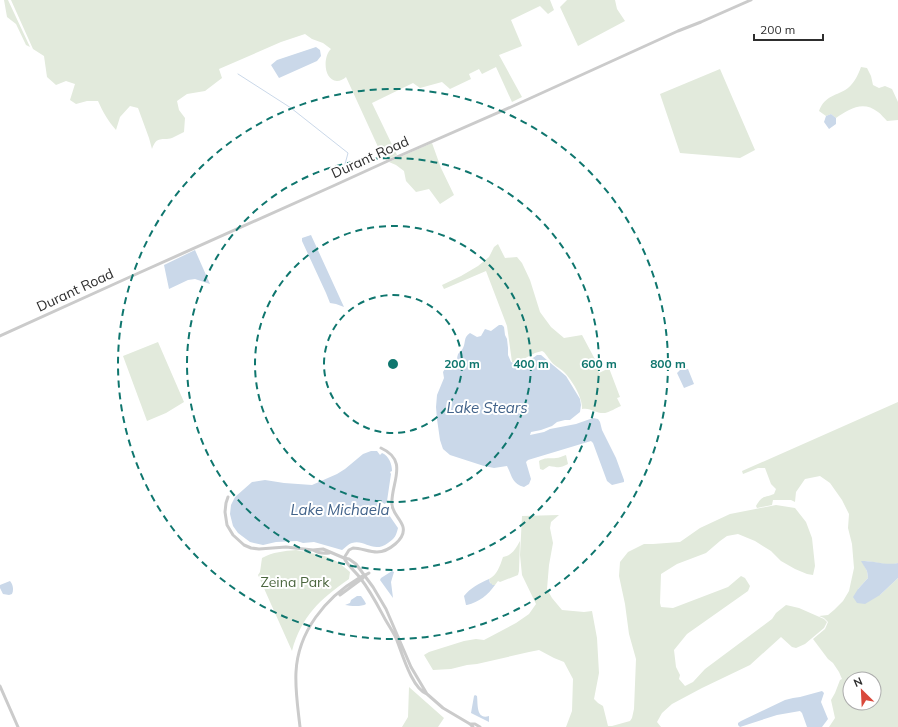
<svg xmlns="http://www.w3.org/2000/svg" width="898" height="727" font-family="Mulish,sans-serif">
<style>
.green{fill:#e2eadc;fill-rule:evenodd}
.water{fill:#cad8e9}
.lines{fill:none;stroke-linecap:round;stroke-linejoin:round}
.stream{stroke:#cad8e9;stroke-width:1}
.minor{stroke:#cbcbcb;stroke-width:3}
.ring{fill:none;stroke:#0f766e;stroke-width:2;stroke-dasharray:7 5}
.labels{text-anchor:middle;stroke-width:4;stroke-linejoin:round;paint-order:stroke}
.street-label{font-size:14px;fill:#2e2e2e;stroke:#fff}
.park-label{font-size:14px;fill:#4b663e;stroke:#fff}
.water-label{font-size:15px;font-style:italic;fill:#42638a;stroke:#fff}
.centre{fill:#0f766e;stroke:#fff;stroke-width:2}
.ring-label{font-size:12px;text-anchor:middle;font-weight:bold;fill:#0f766e;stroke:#fff;stroke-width:4;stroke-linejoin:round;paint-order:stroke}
</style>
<rect width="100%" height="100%" fill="#fff"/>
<path class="green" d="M4,0H8L30,47L26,45L16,24L7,17Z
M11,0H550L554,10L548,14L540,6L511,20L522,46L499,55L522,97L512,102L496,67L482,74L479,69L469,74L471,79L450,89L442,82L420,88L413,83L372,103L397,155L386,160L379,149L346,77C344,79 340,81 337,81C323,80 323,56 331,49L323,43L312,39L305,34L281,42L219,69L222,78L205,91L187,94L177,101L179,110L185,118L184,132C180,134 176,136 172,138C162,141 157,135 152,149L149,138L138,108L130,106L120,117L116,130C108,121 103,112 98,101H87L76,104L70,100L75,84L66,81L56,85L47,77L44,56L33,49Z
M567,0H615L617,9L625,21L578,46L560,7Z
M861,67L867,68L871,76L873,85L879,88L885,86L892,89L898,102V120L887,121C884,118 881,114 878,112C863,100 849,109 836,118L831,114L826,116L819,111C825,95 837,96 848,88C855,82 858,75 861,67Z
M720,69L755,150L740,158L680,153L660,94Z
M432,143L441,168L454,195L440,204L429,189L416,192L406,181L404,171L396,165L389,162Z
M498,244L505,258L517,257L522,263L530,280L540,312L551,327L564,338L582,335L598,365V369L599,373L609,368L620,397L617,398L621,406C616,408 610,412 605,413C596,414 591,407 582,409C583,398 572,380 564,372C560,368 553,365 550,360C547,357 546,353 542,351L535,353L516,363L512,362L507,326L486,271L444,289L442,285L461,276L478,266L489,257L494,247Z
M158,342L184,402L166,413L147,421L123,356Z
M898,402V563L890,565L867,561H862L867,571L868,578L858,589L880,595L898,578V727H829L835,718L831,700L835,693L840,680L842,679L839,672L833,663L828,659L813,639L825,629L828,622L824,618L819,616L828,615L834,610L843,601L849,591L854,568L852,544L848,528L849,514L842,500L830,483L820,476L805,479L796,492L795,502L791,500H773L772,505L757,508L756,506C762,495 764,498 774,494L776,489L771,484L765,468H758L743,474L742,471ZM850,679H874V703H850Z
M566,455L568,464C559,469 558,467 549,466L543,470L540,469L539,461C546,457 549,459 556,458C559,458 562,456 566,455Z
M776,505L795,508L806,522L812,538L815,566L813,575L807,574L795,569L781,561L771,551L755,541L738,534L727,536L720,541L706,553L677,564L661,574L660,603L661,607L673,608L728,587L741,576L745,578L750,586L748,591L687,634L674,650L676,667L680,675L679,679L685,686L693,682L705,669L772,619L776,613L786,605L799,608L824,619L827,622L824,628L805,644L796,648L792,647L781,637L750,665L702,688L672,704L662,713L657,722L661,727H566L572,711L573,679L564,662L554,658L539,650L529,652L477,664L467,665L451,669L433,670L424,655L429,652L464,641L476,639L484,640L516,623L529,614L536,604L522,575L520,555L522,516L559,515L551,522L550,528L553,543L549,565L547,589L552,598L562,610L584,612L592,611L597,638L599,673L594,699L598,703L603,706L608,726H612L630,721L632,718L634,709L636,659L629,634L625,604L619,576L620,562L628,552L644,544H653L680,542L700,528L730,514Z
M520,541L519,571L518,575L500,582L498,581L495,585H491L489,579C497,575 500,566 503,557C512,556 516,548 520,541Z
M296,550C309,553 323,554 334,560C340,563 345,568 350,572L349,579C320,599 301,617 292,651L258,575L260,572L262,558C273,552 284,551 296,550Z
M409,687L444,718L438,727H402L408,717Z"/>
<path class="water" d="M316,47L320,50L321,56L317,61L279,78L271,65L277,60Z
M831,114L836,118V124L829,129L824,122L826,116Z
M311,235L344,307L336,304L330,303L326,293L302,241V238Z
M195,250L210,284L195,279L188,280L169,289L164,265Z
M499,325H502L504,327L505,335L507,339L508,348V355L511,362C520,366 529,361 537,355H541L566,376L580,399L581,405L580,412L570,420H565L557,422L552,426L541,430L531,432L530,435L544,432L550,429L576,424L593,418L598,419L600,422L602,430L616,458L624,480V482L612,485L607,481L593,443L591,441L528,460L526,462L531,479L529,484L524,487C512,484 512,476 507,466L494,468L484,466L450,455L443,449L440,440L437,419L436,407L437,395L444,378L443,372L446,367L449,363L457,360C458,350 460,354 463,348C466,342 463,338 470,333L477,337L481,336L485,329L491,331Z
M688,369L694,384L684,388L677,373L680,370Z
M371,451H377L380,455L382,453C389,456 392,464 392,471L390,472L391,474L387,501L385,504L379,501V505L380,507H381L389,515L398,528C396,536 395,538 388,543C373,554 365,539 352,543C348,544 345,548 342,550L314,542L303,543L297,541L276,542L263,545L250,542L238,533L233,526L230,514L231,505L235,497L252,482L265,480L284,483L312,485L337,474L345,469L363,454Z
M861,561C875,560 884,566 898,563V578L880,595L865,604L857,603L853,597L858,589L868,578L867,571Z
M392,571L394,572L391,582L393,598L380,580L381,578Z
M489,579L490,583L492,584V585H495C488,595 479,602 467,605H466L464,596C470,588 480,583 489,579Z
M10,581C13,584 14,590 12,594L9,595L3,594L0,588V585Z
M357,596H361C363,599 365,601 366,604C362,607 350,606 345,605L350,603L351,600Z
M822,691L824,693L821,702L828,719L822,727H807L802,713L800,711L777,715L740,727L738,725V723L741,721L785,700L793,698L800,697Z
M475,695L477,696C478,704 476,720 489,716V722L471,713L474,696Z"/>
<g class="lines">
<path class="stream" d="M238,74L291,108L348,153L344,168"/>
<path class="minor" d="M0,336L132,276L333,186L390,160L511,107L678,31L701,22L751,0
M228,497L226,503L225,512L227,525L233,535L244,545L251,548L259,549L286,547L313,550L323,549L344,558L349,559L356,564L373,587L386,609L411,667L427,694L443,708L470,724L473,727
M313,550C318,553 322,554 329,553
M344,558L349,550L353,548C361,548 369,552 377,552C388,552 406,539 403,527C401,519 393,514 392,505C390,484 410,461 381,448
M344,558C348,566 356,572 361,579C371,592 378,606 385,619C389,626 393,632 396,638C402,653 412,689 427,694
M340,595L363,578
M0,686L18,727
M470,724H475L480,727
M300,727C298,709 295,690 296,672C298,632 325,598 359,578C362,576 366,575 369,573"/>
</g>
<g class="ring">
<circle cx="393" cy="364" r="69"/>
<circle cx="393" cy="364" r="138"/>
<circle cx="393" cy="364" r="206"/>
<circle cx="393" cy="364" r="275"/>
</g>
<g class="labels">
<g class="street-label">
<text transform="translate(370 157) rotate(-24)" y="5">Durant Road</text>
<text transform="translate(75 290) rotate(-25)" y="5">Durant Road</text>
</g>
<g class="park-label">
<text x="295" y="587">Zeina Park</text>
</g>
<g class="water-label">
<text x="487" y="413">Lake Stears</text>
<text x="340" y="515">Lake Michaela</text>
</g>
</g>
<circle cx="393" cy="364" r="6" class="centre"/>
<g class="ring-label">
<text x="462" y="368">200 m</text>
<text x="531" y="368">400 m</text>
<text x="599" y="368">600 m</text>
<text x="668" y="368">800 m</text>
</g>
<g transform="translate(862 691) rotate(336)"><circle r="19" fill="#ffffff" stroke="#ababab"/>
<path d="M0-3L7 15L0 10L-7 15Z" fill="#d9493c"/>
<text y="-6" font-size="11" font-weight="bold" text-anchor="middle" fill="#2e2e2e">N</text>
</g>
<path d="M754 34v6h69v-6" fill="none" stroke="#2e2e2e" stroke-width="2"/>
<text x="760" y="34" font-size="12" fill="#2e2e2e" stroke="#ffffff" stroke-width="3" paint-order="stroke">200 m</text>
</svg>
